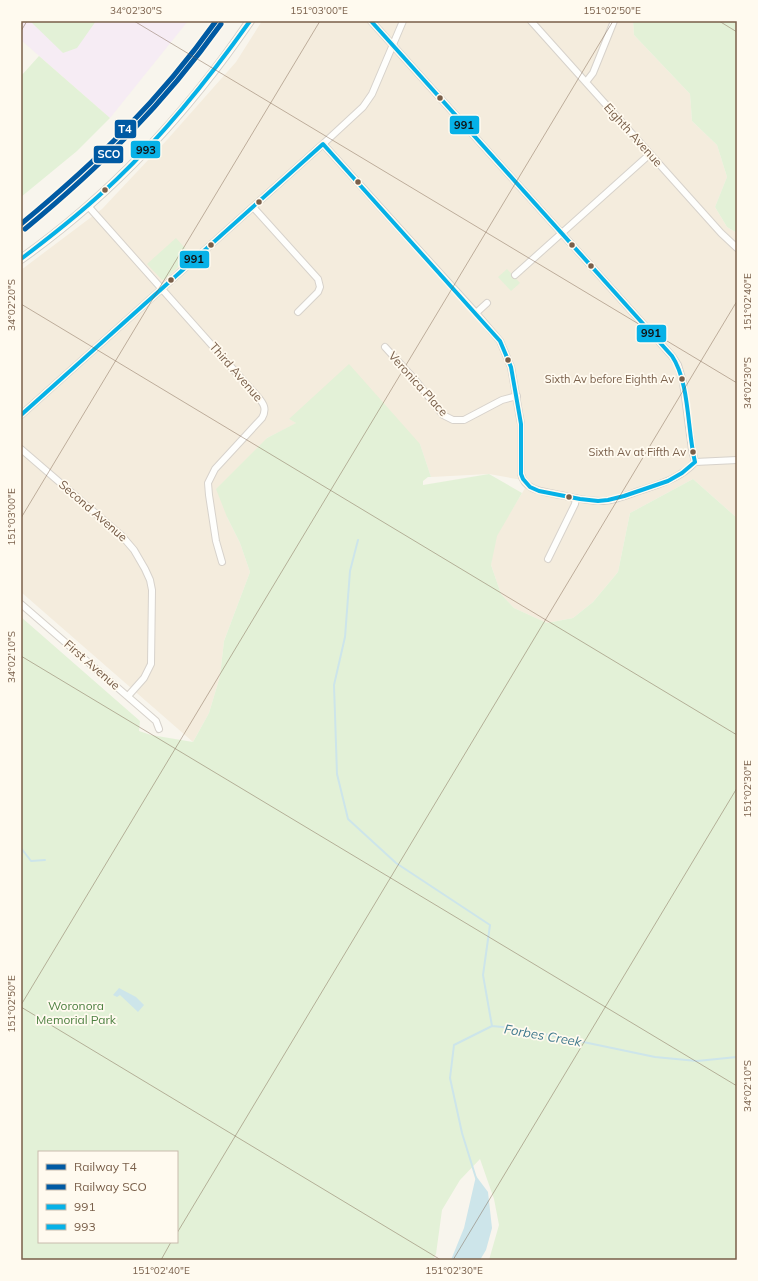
<svg xmlns="http://www.w3.org/2000/svg" width="758" height="1281" font-family="Mulish,sans-serif">
<style>
.residential{fill:#f4ecdd}
.education{fill:#f6ecf4}
.green{fill:#e3f1d7;fill-rule:evenodd}
.water{fill:#cde5ea}
.lines{fill:none;stroke-linecap:round;stroke-linejoin:round}
.stream{stroke:#cde5ea;stroke-width:2}
.minor-casing{stroke:#d7d2cb;stroke-width:8}
.tertiary-casing{stroke:#d7d2cb;stroke-width:10}
.minor{stroke:#fefefc;stroke-width:6}
.tertiary{stroke:#fefefc;stroke-width:8}
.bus-1-casing{stroke:#fffaef;stroke-width:7}
.bus-2-casing{stroke:#fffaef;stroke-width:7}
.bus-1{stroke:#06b1e7;stroke-width:4}
.bus-2{stroke:#06b1e7;stroke-width:4}
.rail-1-casing{stroke:#fffaef;stroke-width:8}
.rail-2-casing{stroke:#fffaef;stroke-width:8}
.rail-1{stroke:#005aa3;stroke-width:5}
.rail-2{stroke:#005aa3;stroke-width:5}
.ticks{fill:none;stroke:#795f4a;stroke-width:1;stroke-opacity:0.45}
.bus-dot{fill:#795f4a;stroke:#fffaef;stroke-width:1.5}
.labels{text-anchor:middle;stroke-width:3.5;stroke-linejoin:round;paint-order:stroke}
.bus-label{font-size:11px;fill:#795f4a;stroke:#fffaef;text-anchor:end}
.street-label{font-size:12px;fill:#795f4a;stroke:#fffaef}
.park-label{font-size:12px;fill:#4d8041;stroke:#fffaef}
.water-label{font-size:13px;font-style:italic;fill:#417a8e;stroke:#fffaef}
.line-badge{stroke:#fffaef;stroke-width:1.5}
.badge-label{font-size:11px;text-anchor:middle;font-weight:bold;fill:#fff}
.pale-badge-label{font-size:11px;text-anchor:middle;font-weight:bold;fill:#111}
.neatline{fill:none;stroke:#795f4a;stroke-width:1.5}
.ticks-label{font-size:10px;text-anchor:middle;fill:#795f4a}
</style>
<rect width="100%" height="100%" fill="#f8f5ed"/>
<path class="residential" d="M262,21H633L634,35L690,94L692,121L717,145L727,177L715,207L727,227L737,233V518L693,479L630,513L618,572L593,602L573,618L547,623L514,608L501,594L491,565L494,539L527,485L522,480L489,474L431,477L420,444L289,419L297,423L267,438L227,517L240,543L250,572L224,641L220,676L209,713L193,742L21,592V270L102,209L166,141L236,62Z"/>
<path class="education" d="M21,21H188L110,118L21,40Z"/>
<path class="green" d="M30,21H96L77,48L63,53Z
M633,21H737V233L727,227L715,207L727,177L717,145L692,121L690,94L634,35Z
M39,56L110,118L77,151L21,197V76Z
M176,238L191,255L165,279L162,280L147,264Z
M507,269L520,283L511,291L498,277Z
M349,364L420,444L431,477H428L423,481V485L489,474L522,493L497,536L491,565L501,594L514,608L547,623L573,618L593,602L618,572L630,513L693,479L737,518V1260H489L499,1225L494,1199L480,1159L460,1180L442,1210L436,1254L433,1260H21V617L140,721L139,731L151,735L193,742L209,713L220,676L224,641L250,572L240,543L227,517L216,489L267,438L296,423L289,419ZM39,1152H177V1242H39Z"/>
<path class="water" d="M119,988L136,997L144,1005L138,1012L120,995L117,997L113,995Z
M476,1176L488,1192L492,1228L486,1250L480,1260H451L464,1228Z"/>
<g class="lines">
<path class="stream" d="M358,540L350,571L345,637L334,685L337,774L348,819L396,863L490,925L483,975L492,1026
M21,848L31,861L45,860
M476,1178L462,1133L450,1078L454,1045L492,1026L513,1028L569,1039L655,1057L697,1061L737,1057"/>
<defs>
<path id="minor" d="M371,21L672,356L678,365L683,382L692,450L695,462
M531,21L721,233L737,248
M586,82L593,73L614,21
M323,144L476,313L500,341L511,367L521,424V474C525,490 541,491 555,494C571,497 588,502 604,501C615,500 625,496 636,492C657,485 680,479 695,462
M88,206L258,397C264,404 267,409 262,418L215,469L208,483L209,495L216,541L222,562
M253,207L318,279L320,287L318,292L298,312
M515,275L650,154
M476,313L487,303
M385,347L416,381L443,415L453,420H464L502,400L517,396
M21,415L323,144L363,107L372,94L403,21
M21,449L122,536L134,550L145,569L150,580L152,590L151,664L144,678L128,696
M695,462L737,460
M548,559L575,504L576,498
M21,604L156,721L159,729"/>
<path id="tertiary" d="M21,259C111,195 188,112 250,21"/>
</defs>
<use href="#minor" class="minor-casing"/>
<use href="#tertiary" class="tertiary-casing"/>
<use href="#minor" class="minor"/>
<use href="#tertiary" class="tertiary"/>
<defs>
<path id="bus-1" d="M371,21L672,356C690,383 687,430 695,462
M323,144L500,341L511,367L521,424V474L523,479L530,487L539,491L580,499L598,501L608,500L624,496L668,481L682,473L695,462
M21,415L323,144"/>
<path id="bus-2" d="M21,259C54,234 87,208 117,179C167,131 210,77 250,21"/>
</defs>
<use href="#bus-1" class="bus-1-casing"/>
<use href="#bus-2" class="bus-2-casing"/>
<use href="#bus-1" class="bus-1"/>
<use href="#bus-2" class="bus-2"/>
<defs>
<path id="rail-1" d="M21,224C96,162 159,101 216,21"/>
<path id="rail-2" d="M25,229C101,166 163,105 221,24"/>
</defs>
<use href="#rail-1" class="rail-1-casing"/>
<use href="#rail-2" class="rail-2-casing"/>
<use href="#rail-1" class="rail-1"/>
<use href="#rail-2" class="rail-2"/>
</g>
<path class="ticks" d="M134,21L737,383M719,21L737,32M21,31L27,21M21,304L737,735M21,518L320,21M21,656L737,1086M21,1005L613,21M21,1007L441,1260M177,1233L737,301M161,1260L171,1242M453,1260L737,788"/>
<g class="bus-dot">
<circle cx="440" cy="98" r="3.5"/>
<circle cx="358" cy="182" r="3.5"/>
<circle cx="105" cy="190" r="3.5"/>
<circle cx="259" cy="202" r="3.5"/>
<circle cx="211" cy="245" r="3.5"/>
<circle cx="572" cy="245" r="3.5"/>
<circle cx="591" cy="266" r="3.5"/>
<circle cx="171" cy="280" r="3.5"/>
<circle cx="508" cy="360" r="3.5"/>
<circle cx="682" cy="379" r="3.5"/>
<circle cx="693" cy="452" r="3.5"/>
<circle cx="569" cy="497" r="3.5"/>
</g>
<g class="labels">
<g class="bus-label">
<text x="674" y="383">Sixth Av before Eighth Av</text>
<text x="686" y="456">Sixth Av at Fifth Av</text>
</g>
<g class="street-label">
<text transform="translate(633 135) rotate(48)" y="4">Eighth Avenue</text>
<text transform="translate(236 372) rotate(49)" y="4">Third Avenue</text>
<text transform="translate(418 384) rotate(48)" y="4">Veronica Place</text>
<text transform="translate(93 511) rotate(41)" y="4">Second Avenue</text>
<text transform="translate(92 665) rotate(41)" y="4">First Avenue</text>
</g>
<g class="park-label">
<text x="76" y="1010">Woronora<tspan x="76" dy="14">Memorial Park</tspan></text>
</g>
<g class="water-label">
<text transform="translate(543 1035) rotate(10)" y="5">Forbes Creek</text>
</g>
</g>
<g class="line-badge">
<rect x="449" y="115" width="31" height="20" rx="4" fill="#06b1e7"/>
<rect x="114" y="119" width="23" height="20" rx="4" fill="#005aa3"/>
<rect x="130" y="140" width="31" height="19" rx="4" fill="#06b1e7"/>
<rect x="93" y="145" width="31" height="19" rx="4" fill="#005aa3"/>
<rect x="179" y="250" width="31" height="19" rx="4" fill="#06b1e7"/>
<rect x="636" y="324" width="31" height="19" rx="4" fill="#06b1e7"/>
</g>
<g class="badge-label">
<text x="125" y="133">T4</text>
<text x="109" y="158">SCO</text>
</g>
<g class="pale-badge-label">
<text x="464" y="129">991</text>
<text x="146" y="154">993</text>
<text x="194" y="263">991</text>
<text x="651" y="337">991</text>
</g>
<rect width="758" height="1281" fill="none" stroke="#fffaef" stroke-width="44"/>
<rect x="38" y="1151" width="140" height="92" fill="#fffaef" stroke="#c9bcad"/>
<rect x="46" y="1164" width="20" height="6" fill="#005aa3" stroke="#c9bcad"/>
<text x="74" y="1171" font-size="12" fill="#795f4a">Railway T4</text>
<rect x="46" y="1184" width="20" height="6" fill="#005aa3" stroke="#c9bcad"/>
<text x="74" y="1191" font-size="12" fill="#795f4a">Railway SCO</text>
<rect x="46" y="1204" width="20" height="6" fill="#06b1e7" stroke="#c9bcad"/>
<text x="74" y="1211" font-size="12" fill="#795f4a">991</text>
<rect x="46" y="1224" width="20" height="6" fill="#06b1e7" stroke="#c9bcad"/>
<text x="74" y="1231" font-size="12" fill="#795f4a">993</text>
<rect x="22" y="22" width="714" height="1237" class="neatline"/>
<g class="ticks-label">
<text x="136" y="14">34°02'30"S</text>
<text x="319" y="14">151°03'00"E</text>
<text x="612" y="14">151°02'50"E</text>
<text transform="translate(747 302) rotate(-90)" y="4">151°02'40"E</text>
<text transform="translate(11 305) rotate(-90)" y="4">34°02'20"S</text>
<text transform="translate(747 383) rotate(-90)" y="4">34°02'30"S</text>
<text transform="translate(11 517) rotate(-90)" y="4">151°03'00"E</text>
<text transform="translate(11 657) rotate(-90)" y="4">34°02'10"S</text>
<text transform="translate(747 789) rotate(-90)" y="4">151°02'30"E</text>
<text transform="translate(11 1004) rotate(-90)" y="4">151°02'50"E</text>
<text transform="translate(747 1086) rotate(-90)" y="4">34°02'10"S</text>
<text x="161" y="1274">151°02'40"E</text>
<text x="454" y="1274">151°02'30"E</text>
</g>
</svg>
